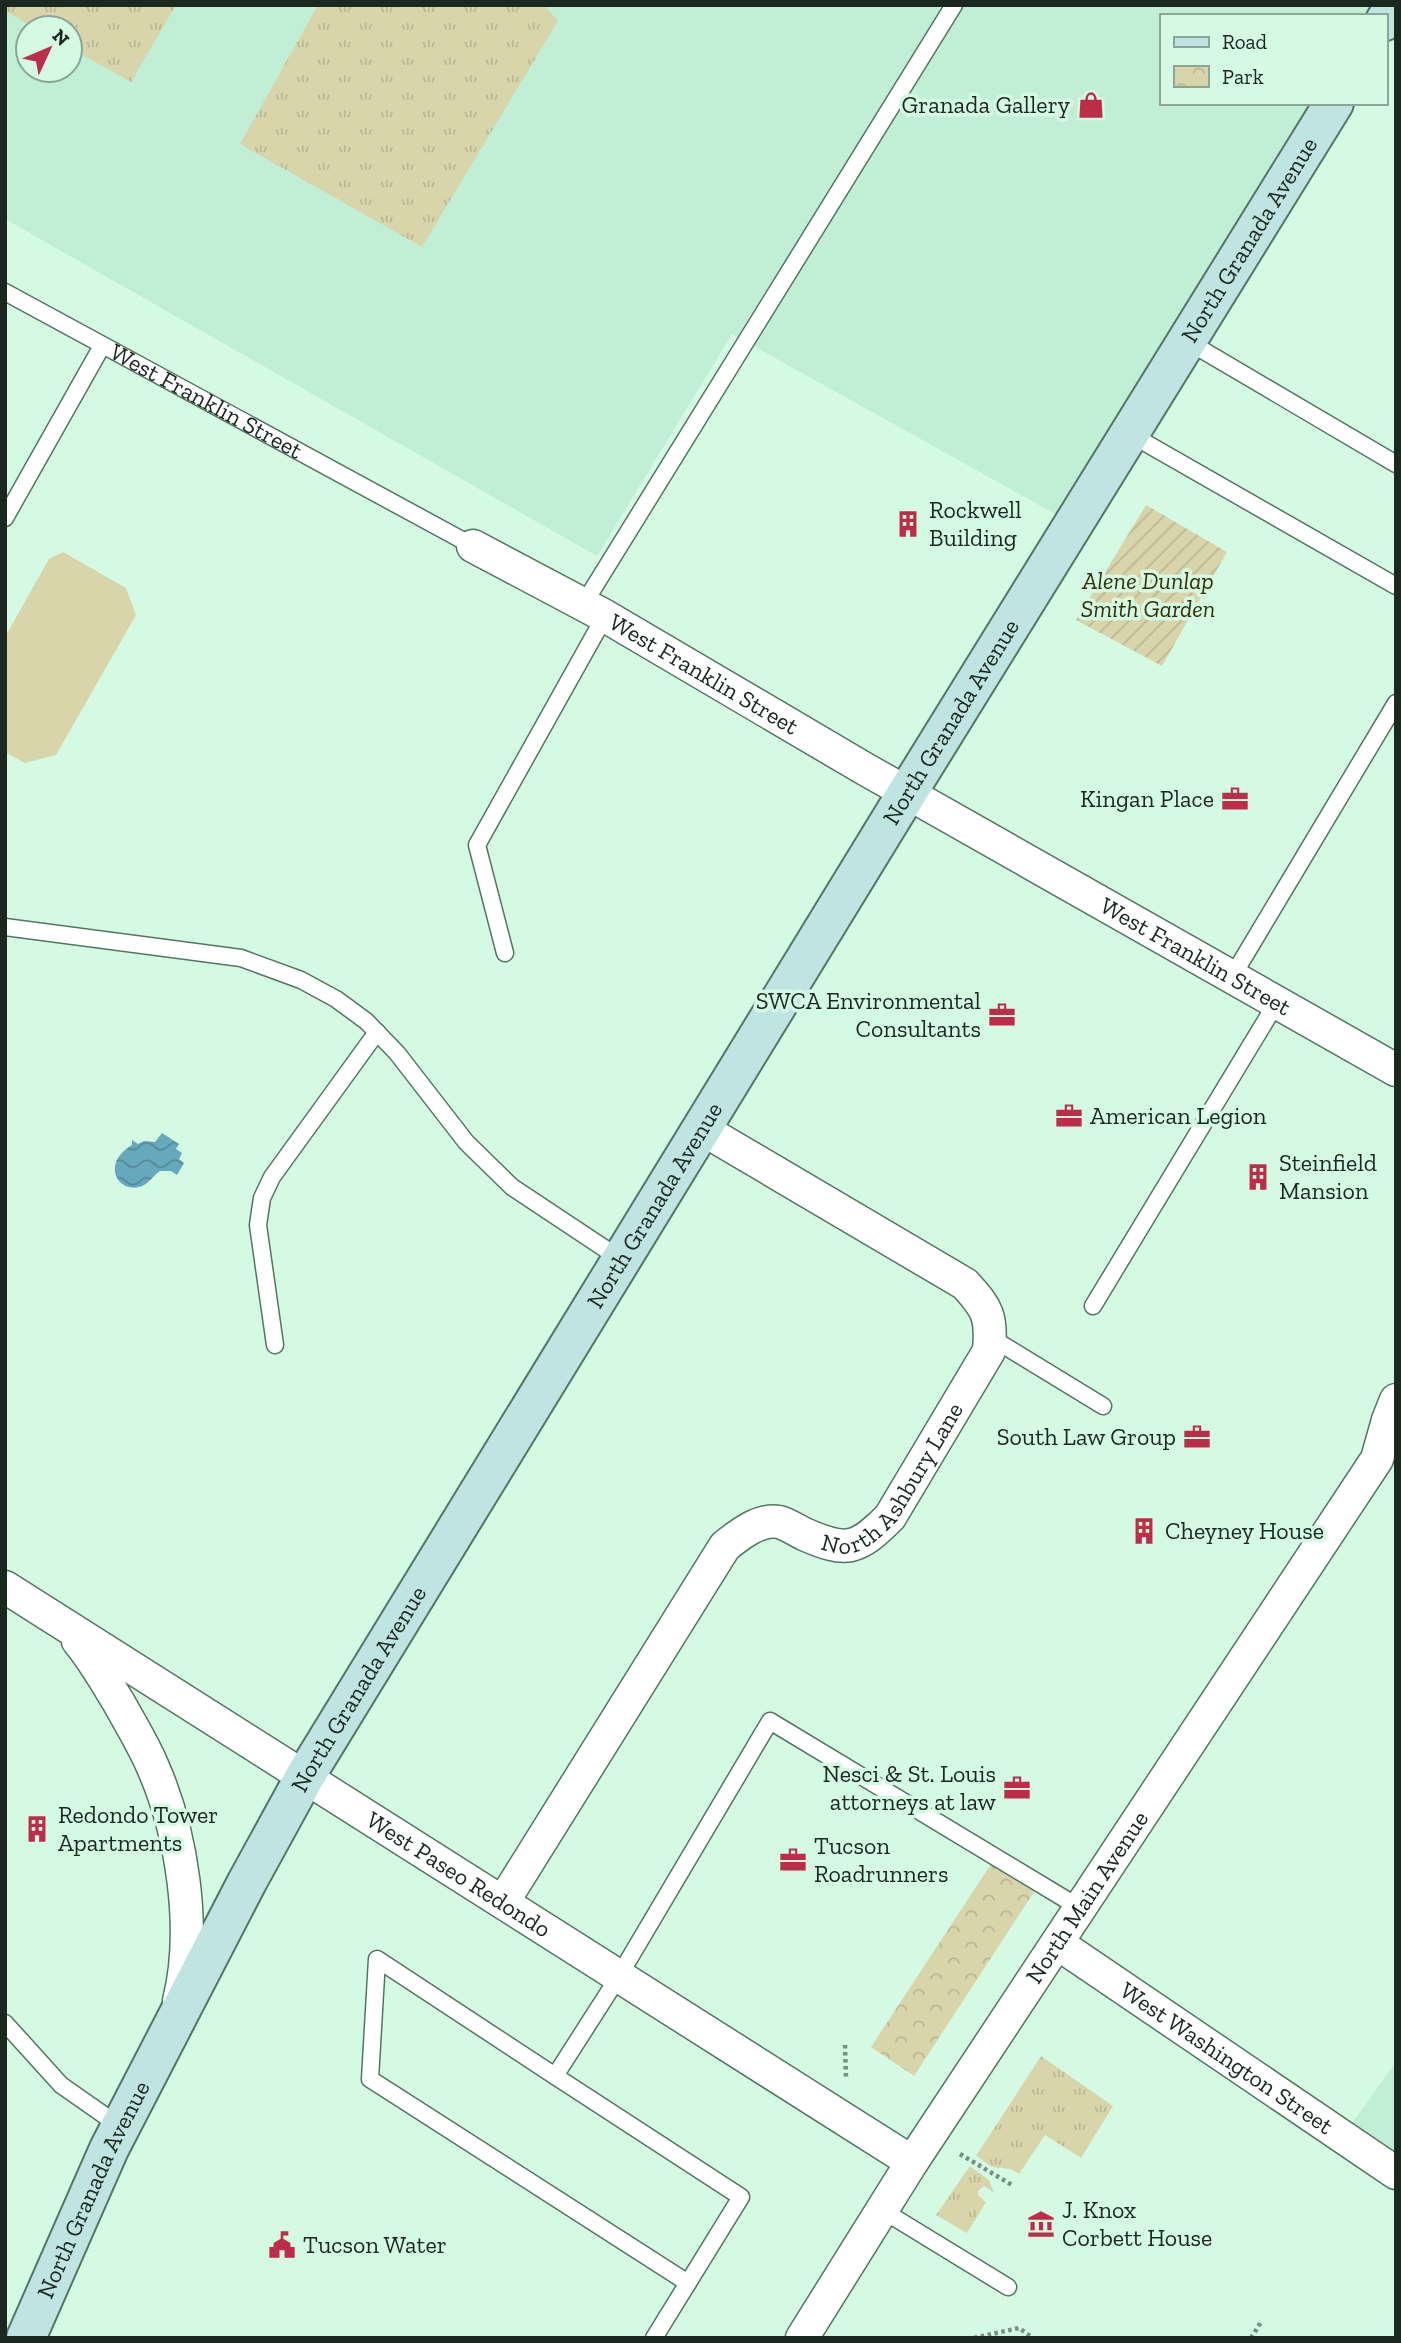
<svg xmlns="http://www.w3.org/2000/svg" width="1401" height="2343" font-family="'Zilla Slab',serif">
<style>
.built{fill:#c1efd5;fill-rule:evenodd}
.grass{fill:url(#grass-tufts)}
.park{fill:url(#park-crowns)}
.garden{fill:url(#garden-furrows)}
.pitch{fill:#d9d5ab}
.water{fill:url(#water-waves)}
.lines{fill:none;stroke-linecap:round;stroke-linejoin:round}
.lane-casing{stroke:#537663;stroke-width:19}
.street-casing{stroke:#537663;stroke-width:35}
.secondary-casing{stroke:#537663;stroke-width:42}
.path{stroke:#758f80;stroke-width:4.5;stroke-dasharray:3.5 3.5;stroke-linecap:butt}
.lane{stroke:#fff;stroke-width:16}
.street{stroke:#fff;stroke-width:32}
.secondary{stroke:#bfe4e2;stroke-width:38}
.labels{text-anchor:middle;stroke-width:7;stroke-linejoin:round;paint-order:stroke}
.poi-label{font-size:24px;fill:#1a2820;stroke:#d4fae4;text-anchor:start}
.street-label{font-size:24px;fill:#1a2820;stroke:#d4fae4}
.park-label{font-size:24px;font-style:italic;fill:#353003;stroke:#d4fae4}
</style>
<defs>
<pattern id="grass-tufts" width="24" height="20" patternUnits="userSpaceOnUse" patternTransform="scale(1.75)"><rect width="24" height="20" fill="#d9d5ab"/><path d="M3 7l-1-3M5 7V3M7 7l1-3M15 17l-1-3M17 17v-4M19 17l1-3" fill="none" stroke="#bab793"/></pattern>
<pattern id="park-crowns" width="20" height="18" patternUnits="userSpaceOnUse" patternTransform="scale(1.75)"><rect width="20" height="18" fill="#d9d5ab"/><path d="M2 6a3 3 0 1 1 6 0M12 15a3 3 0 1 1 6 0" fill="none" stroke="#bab793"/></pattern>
<pattern id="garden-furrows" width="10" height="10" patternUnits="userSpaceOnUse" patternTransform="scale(1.75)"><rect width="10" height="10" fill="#d9d5ab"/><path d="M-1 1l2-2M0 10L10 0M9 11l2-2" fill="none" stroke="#bab793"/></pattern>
<pattern id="water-waves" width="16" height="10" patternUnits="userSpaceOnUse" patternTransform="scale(1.75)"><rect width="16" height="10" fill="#67a9bc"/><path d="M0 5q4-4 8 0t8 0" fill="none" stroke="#548a98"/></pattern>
</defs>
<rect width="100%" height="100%" fill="#d4fae4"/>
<path class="built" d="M5,5H1395L1385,16H1161V103H1334L1073,524L732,334L597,556L5,219ZM28,28H70V70H28Z
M1396,2062V2173L1342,2137Z"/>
<path class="grass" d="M5,5H176L131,82L70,48V28H35L5,11Z
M318,5H544L558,21L422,247L240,144Z
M1041,2056L1113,2106L1081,2158L1045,2135L1019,2174L1011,2169L992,2167L976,2156Z
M970,2166L989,2180L994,2193L984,2186L978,2191V2195L986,2202L967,2233L936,2215Z"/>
<path class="park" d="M991,1864L1034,1892L914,2076L871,2047Z"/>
<path class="garden" d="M1146,505L1227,552L1162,666L1076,620Z"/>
<path class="pitch" d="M63,552L126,588L136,615L56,755L25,763L5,752V637L49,559Z"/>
<path class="water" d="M162,1133L179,1144L176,1149L182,1153L179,1159L184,1163L177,1175L171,1171H160C154,1175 149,1183 142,1186C120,1195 99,1165 132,1145V1140L138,1144L144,1141L155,1142Z"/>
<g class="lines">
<defs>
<g id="lane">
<path id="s1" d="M5,292L473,546"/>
<path d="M1187,341L1396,464"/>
<path d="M1130,434L1396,586"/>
<path d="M5,518L102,346"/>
<path d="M583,605L954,5"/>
<path d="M5,927L241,958L301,980L336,999L366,1021L397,1053L466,1142L512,1187L622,1260"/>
<path d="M505,953L477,845L605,616"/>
<path d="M1232,977L1396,703"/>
<path d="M1093,1306L1277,1002"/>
<path d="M990,1337L1103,1406"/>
<path d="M275,1345L258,1225L262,1198L272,1177L377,1032"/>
<path d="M5,2023L61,2085L121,2127"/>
<path d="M555,2076L377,1959L370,2079L688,2283"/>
<path d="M882,2210L1008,2287"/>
<path d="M654,2338L741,2197L555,2076L619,1976L770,1721L1080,1908"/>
</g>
<g id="street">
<path id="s2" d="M473,546L605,616L865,769L1396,1070"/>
<path id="s3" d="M5,1587L912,2162"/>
<path d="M78,1641C94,1660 106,1682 119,1703C130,1723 143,1744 152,1765C182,1832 197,1929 179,2001"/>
<path id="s4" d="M503,1902L725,1546C739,1535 760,1518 779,1522C787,1524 796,1530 804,1534C847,1553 857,1550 890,1517L989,1351C992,1317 988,1309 965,1284L702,1129"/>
<path id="s5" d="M1057,1943L1396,2173"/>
<path id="s6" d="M802,2338L912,2162L1377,1459L1388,1420L1396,1400"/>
</g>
<g id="secondary">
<path d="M1385,21L1395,5"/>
<path id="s7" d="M26,2338L109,2149L247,1882L304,1778L907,793L1334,103"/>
</g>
</defs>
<use href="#lane" class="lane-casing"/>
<use href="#street" class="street-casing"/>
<use href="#secondary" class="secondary-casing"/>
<path class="path" d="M845,2045L846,2079
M960,2154L1012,2185
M974,2338L1019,2328L1033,2338
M1251,2338L1261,2322"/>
<use href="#lane" class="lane"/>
<use href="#street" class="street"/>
<use href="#secondary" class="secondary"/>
</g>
<defs>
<symbol id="shop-bare" viewBox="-9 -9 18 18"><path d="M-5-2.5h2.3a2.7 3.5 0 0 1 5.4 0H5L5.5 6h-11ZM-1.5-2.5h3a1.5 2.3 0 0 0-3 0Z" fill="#bd2c48" stroke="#d4fae4" stroke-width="2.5" paint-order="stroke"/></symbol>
<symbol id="building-bare" viewBox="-9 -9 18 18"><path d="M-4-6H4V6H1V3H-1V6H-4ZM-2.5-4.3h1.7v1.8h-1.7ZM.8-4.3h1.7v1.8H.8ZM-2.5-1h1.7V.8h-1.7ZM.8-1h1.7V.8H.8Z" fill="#bd2c48" stroke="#d4fae4" stroke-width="2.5" paint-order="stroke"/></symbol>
<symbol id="office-bare" viewBox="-9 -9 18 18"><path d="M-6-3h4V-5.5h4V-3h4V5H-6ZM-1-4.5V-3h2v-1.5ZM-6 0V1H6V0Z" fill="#bd2c48" stroke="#d4fae4" stroke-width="2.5" paint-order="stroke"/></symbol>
<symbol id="museum-bare" viewBox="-9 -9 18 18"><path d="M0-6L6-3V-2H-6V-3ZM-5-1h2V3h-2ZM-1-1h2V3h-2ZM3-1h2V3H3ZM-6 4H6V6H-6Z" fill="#bd2c48" stroke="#d4fae4" stroke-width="2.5" paint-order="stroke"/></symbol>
<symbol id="civic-bare" viewBox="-9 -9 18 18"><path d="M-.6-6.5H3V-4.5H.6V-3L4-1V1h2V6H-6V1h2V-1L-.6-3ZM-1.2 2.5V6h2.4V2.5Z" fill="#bd2c48" stroke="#d4fae4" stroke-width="2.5" paint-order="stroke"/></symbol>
</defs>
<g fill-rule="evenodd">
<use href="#shop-bare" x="1072" y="86" width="38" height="38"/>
<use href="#building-bare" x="889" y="505" width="38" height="38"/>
<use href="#office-bare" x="1216" y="780" width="38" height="38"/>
<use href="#office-bare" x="983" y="996" width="38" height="38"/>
<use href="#office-bare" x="1050" y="1097" width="38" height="38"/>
<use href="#building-bare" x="1239" y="1158" width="38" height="38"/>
<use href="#office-bare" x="1178" y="1418" width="38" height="38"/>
<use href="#building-bare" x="1125" y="1512" width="38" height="38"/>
<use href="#office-bare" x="998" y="1769" width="38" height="38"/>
<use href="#building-bare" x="18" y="1810" width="38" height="38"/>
<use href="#office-bare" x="774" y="1841" width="38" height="38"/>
<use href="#museum-bare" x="1022" y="2205" width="38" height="38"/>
<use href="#civic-bare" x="263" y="2226" width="38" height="38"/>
</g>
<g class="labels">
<g class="poi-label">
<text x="1070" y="113" text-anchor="end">Granada Gallery</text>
<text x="929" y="518">Rockwell<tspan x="929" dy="28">Building</tspan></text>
<text x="1214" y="807" text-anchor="end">Kingan Place</text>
<text x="981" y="1009" text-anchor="end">SWCA Environmental<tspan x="981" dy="28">Consultants</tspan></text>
<text x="1090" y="1124">American Legion</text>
<text x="1279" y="1171">Steinfield<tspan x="1279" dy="28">Mansion</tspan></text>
<text x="1176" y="1445" text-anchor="end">South Law Group</text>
<text x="1165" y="1539">Cheyney House</text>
<text x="996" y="1782" text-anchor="end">Nesci &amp; St. Louis<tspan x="996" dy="28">attorneys at law</tspan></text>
<text x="58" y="1823">Redondo Tower<tspan x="58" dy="28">Apartments</tspan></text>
<text x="814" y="1854">Tucson<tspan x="814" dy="28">Roadrunners</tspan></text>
<text x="1062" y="2218">J. Knox<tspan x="1062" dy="28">Corbett House</tspan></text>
<text x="303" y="2253">Tucson Water</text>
</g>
<g class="street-label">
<text dy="8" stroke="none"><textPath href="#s7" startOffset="2431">North Granada Avenue</textPath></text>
<text dy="8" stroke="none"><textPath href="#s1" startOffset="229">West Franklin Street</textPath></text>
<text dy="8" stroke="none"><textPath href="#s2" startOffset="264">West Franklin Street</textPath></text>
<text dy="8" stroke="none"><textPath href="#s7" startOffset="1864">North Granada Avenue</textPath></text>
<text dy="8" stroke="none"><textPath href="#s2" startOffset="831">West Franklin Street</textPath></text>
<text dy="8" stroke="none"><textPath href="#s7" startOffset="1297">North Granada Avenue</textPath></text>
<text dy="8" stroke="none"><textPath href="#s4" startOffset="632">North Ashbury Lane</textPath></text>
<text dy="8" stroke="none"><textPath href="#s7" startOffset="730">North Granada Avenue</textPath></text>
<text dy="8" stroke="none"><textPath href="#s3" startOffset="537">West Paseo Redondo</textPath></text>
<text dy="8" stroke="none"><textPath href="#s6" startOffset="525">North Main Avenue</textPath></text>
<text dy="8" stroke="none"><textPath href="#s5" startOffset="205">West Washington Street</textPath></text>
<text dy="8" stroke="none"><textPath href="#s7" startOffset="163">North Granada Avenue</textPath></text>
</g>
<g class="park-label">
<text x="1148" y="589">Alene Dunlap<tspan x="1148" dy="28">Smith Garden</tspan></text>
</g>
</g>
<rect width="1401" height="2343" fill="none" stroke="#1a2820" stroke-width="14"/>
<rect x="1160" y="14" width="228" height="91" fill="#d4fae4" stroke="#8aa696" stroke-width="2"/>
<rect x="1174" y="37" width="35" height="10" fill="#bfe4e2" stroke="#8aa696" stroke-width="2"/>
<text x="1222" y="49" font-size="21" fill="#1a2820">Road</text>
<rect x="1174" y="66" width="35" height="21" fill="url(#park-crowns)" stroke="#8aa696" stroke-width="2"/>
<text x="1222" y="84" font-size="21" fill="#1a2820">Park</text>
<g transform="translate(49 49) rotate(46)"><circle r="33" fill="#d4fae4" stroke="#8aa696" stroke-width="2"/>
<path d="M0-5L12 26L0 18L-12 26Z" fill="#bd2c48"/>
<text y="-10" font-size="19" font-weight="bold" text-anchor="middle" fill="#1a2820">N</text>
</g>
</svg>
